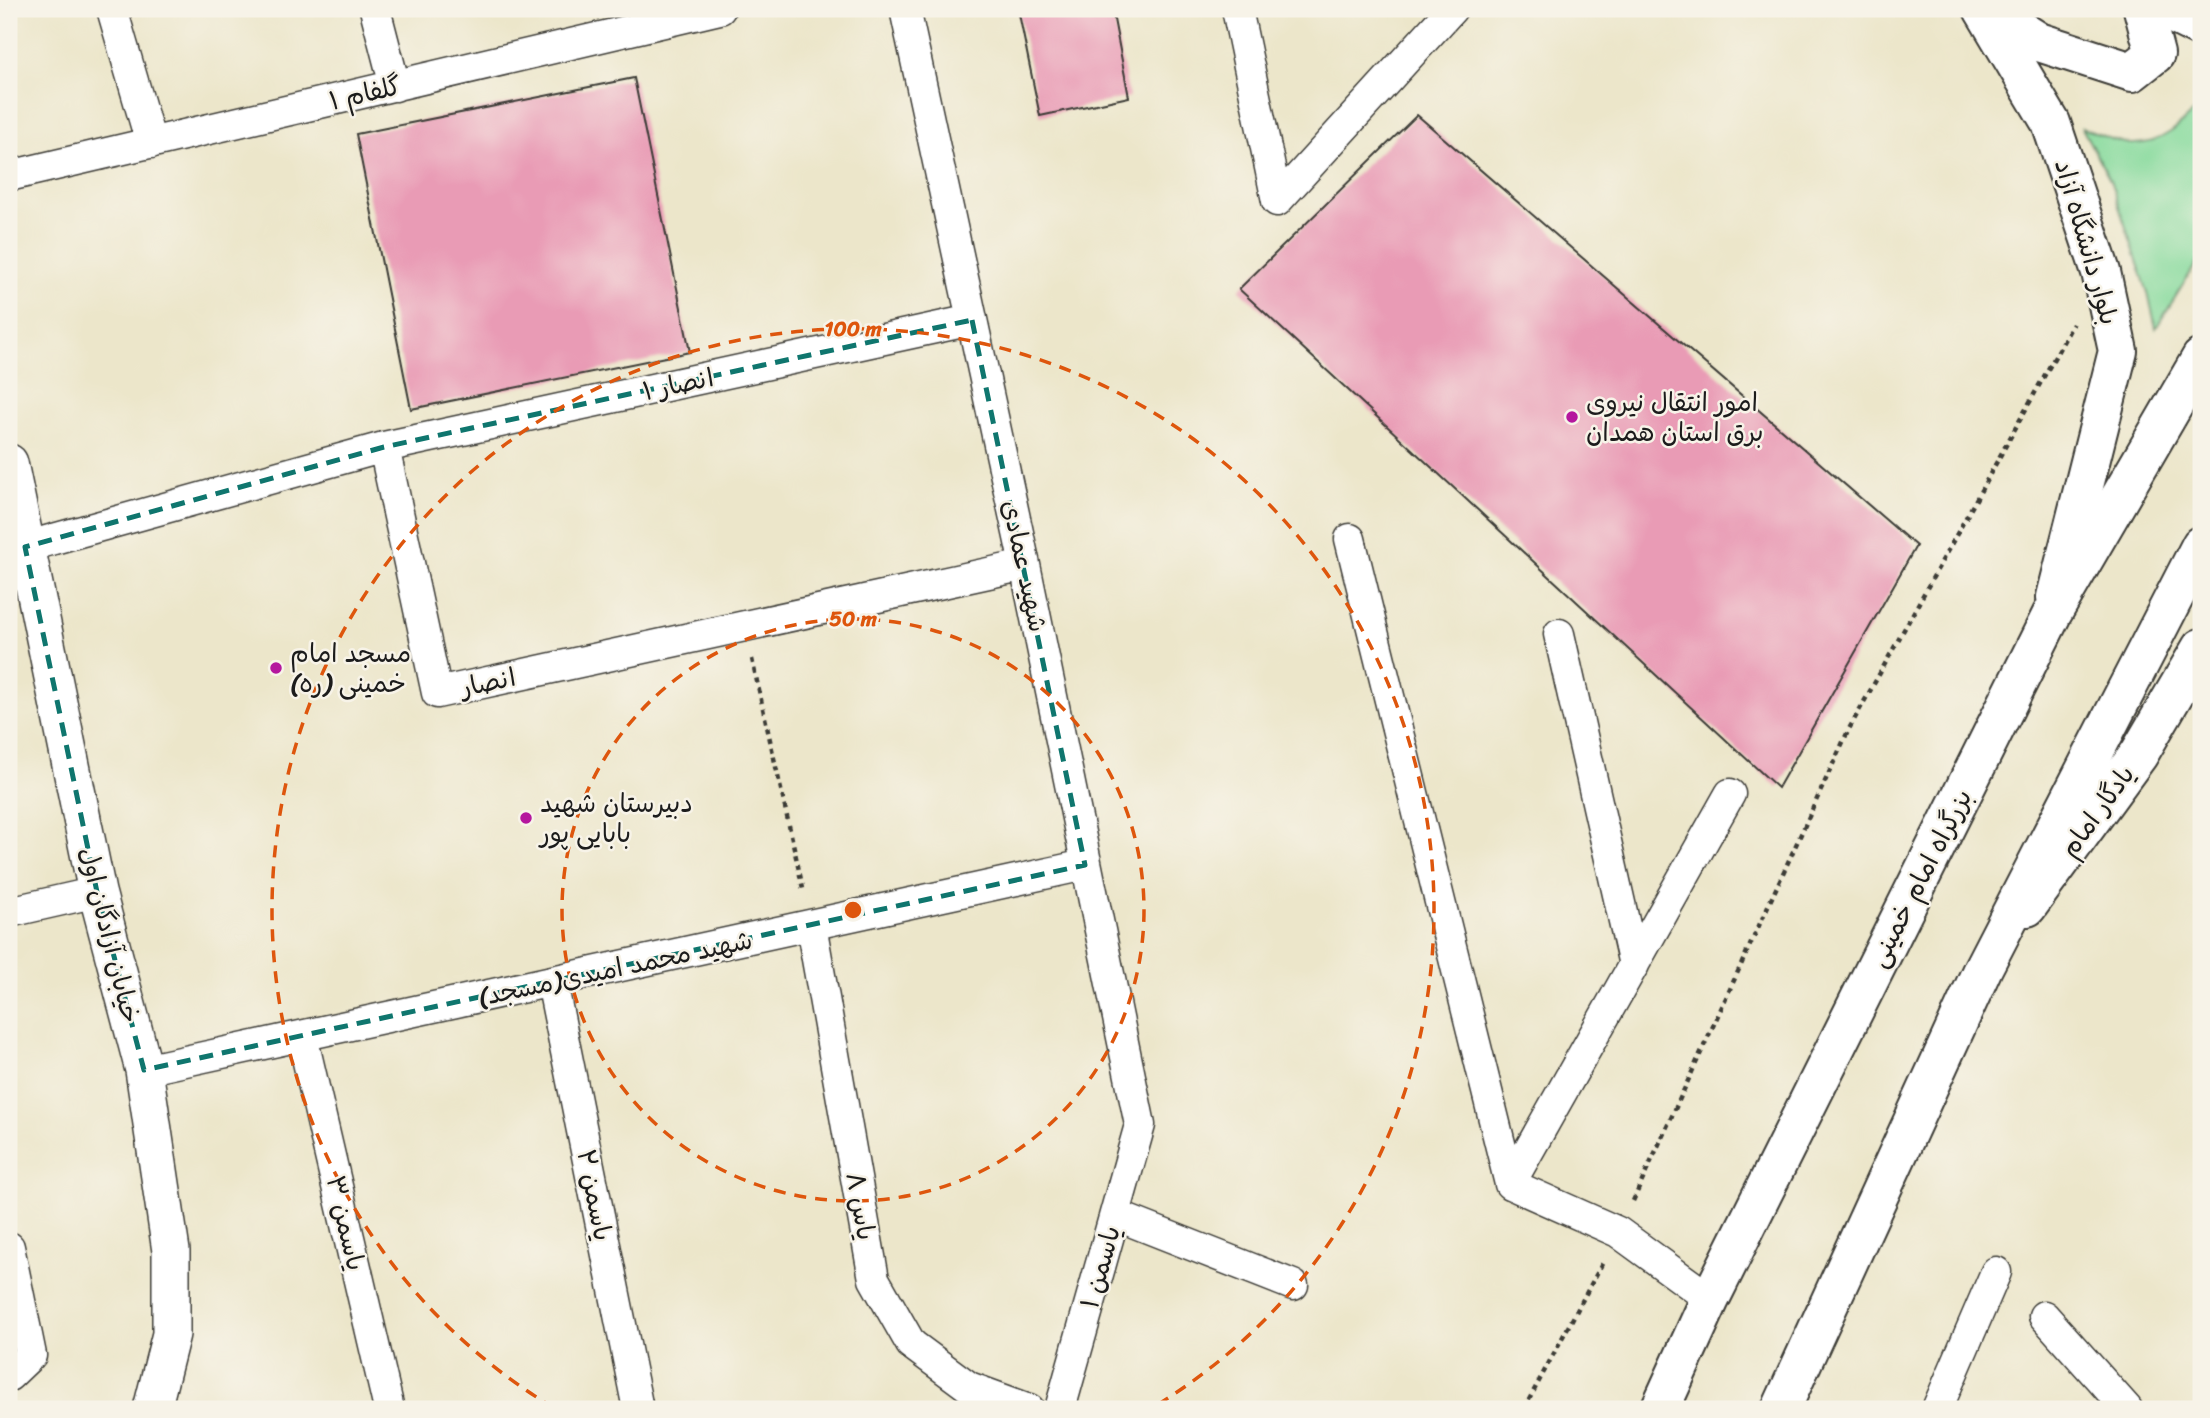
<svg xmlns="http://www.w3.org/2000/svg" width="2210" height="1418" font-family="Sriracha,'Playpen Sans Arabic',sans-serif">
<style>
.green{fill:#86da9c;stroke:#517b5c;stroke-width:2}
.building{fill:#e99bb5}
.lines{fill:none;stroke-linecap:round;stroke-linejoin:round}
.minor-casing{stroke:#3b3a36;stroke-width:33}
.tertiary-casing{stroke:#3b3a36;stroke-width:40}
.secondary-casing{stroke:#3b3a36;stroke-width:42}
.trunk-casing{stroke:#3b3a36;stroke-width:42}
.path{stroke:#3b3a36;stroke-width:4.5;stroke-dasharray:5 5;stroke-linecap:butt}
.minor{stroke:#fff;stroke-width:30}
.tertiary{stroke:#fff;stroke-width:37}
.secondary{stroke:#fff;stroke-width:38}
.trunk{stroke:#fff;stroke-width:38}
.marked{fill:none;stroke:#0f766e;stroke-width:5;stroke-dasharray:14 9;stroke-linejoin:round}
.ring{fill:none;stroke:#de560d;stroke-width:3.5;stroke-dasharray:12 9}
.poi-dot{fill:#b5179e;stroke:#f7f3e8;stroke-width:2.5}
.labels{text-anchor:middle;stroke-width:5;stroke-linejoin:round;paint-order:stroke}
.street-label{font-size:26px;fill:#1c1c1c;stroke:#f7f3e8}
.poi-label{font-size:26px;fill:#1c1c1c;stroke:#f7f3e8;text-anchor:start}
.centre{fill:#de560d;stroke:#f7f3e8;stroke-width:3.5}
.ring-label{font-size:21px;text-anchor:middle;font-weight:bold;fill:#de560d;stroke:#f7f3e8;stroke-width:5;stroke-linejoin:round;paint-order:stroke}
</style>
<rect width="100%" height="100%" fill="#f7f3e8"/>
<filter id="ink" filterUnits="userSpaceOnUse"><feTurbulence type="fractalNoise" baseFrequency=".0143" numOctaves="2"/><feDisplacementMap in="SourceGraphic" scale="14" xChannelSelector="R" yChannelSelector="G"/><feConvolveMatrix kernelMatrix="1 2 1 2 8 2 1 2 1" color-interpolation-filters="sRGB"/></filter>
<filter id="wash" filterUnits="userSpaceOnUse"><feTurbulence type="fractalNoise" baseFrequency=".00686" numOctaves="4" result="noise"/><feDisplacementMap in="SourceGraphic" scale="28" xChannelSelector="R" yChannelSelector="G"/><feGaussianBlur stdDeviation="1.57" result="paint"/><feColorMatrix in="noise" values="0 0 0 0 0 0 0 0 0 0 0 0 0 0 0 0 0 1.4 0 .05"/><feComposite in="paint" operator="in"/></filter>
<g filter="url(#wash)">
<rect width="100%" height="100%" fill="#ece6ca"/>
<path class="green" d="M2201,104V256L2156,328L2148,293L2110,180L2082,128C2097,133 2115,142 2130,144C2161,146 2182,124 2201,104Z"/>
<g id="blocks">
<path class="building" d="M1018,9H1112L1129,97L1040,116Z
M634,78L690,352L411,409L356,134Z
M1417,115L1916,546L1778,788L1239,289Z"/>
</g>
</g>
<g filter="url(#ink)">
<use href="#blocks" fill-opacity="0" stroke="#3b3a36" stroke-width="2"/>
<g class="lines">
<defs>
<path id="minor" d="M112,9L151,143
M375,9L395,86
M905,9L1025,565L1140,1125L1060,1409
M1237,9L1277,201
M9,176L720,9
M1277,201L1452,9
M384,447L972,320
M1350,539L1510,1184L1730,794
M25,547L384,447L437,693L1025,565
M1559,634L1634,965
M9,912L97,892
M811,925L874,1279L911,1344L969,1387L1029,1409
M552,982L638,1409
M302,1036L389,1409
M144,1070L1085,865
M1510,1184L1618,1232L1710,1299
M1115,1215L1293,1285
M9,1247L31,1355L9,1376
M2044,1316L2127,1409
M1937,1409L1996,1272"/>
<path id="tertiary" d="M9,463L97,892L144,1070L171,1251V1334L152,1409"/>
<path id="secondary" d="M1983,9L2051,123L2101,272L2118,351L2056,597
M1987,9L2039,42L2132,72L2155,54L2143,9
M2170,9L2179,17L2201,28
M2027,907L2139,754L2201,648"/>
<path id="trunk" d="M1660,1409L1710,1299L2052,614L2201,358
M1781,1409L1983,968L2201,545"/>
</defs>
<use href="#minor" class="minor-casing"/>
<use href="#tertiary" class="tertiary-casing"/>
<use href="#secondary" class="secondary-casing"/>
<use href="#trunk" class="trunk-casing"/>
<path class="path" d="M752,659L804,893
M1633,1201L1849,729L2073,324
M1524,1409L1603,1262"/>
<use href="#minor" class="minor"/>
<use href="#tertiary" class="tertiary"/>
<use href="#secondary" class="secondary"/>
<use href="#trunk" class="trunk"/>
</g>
</g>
<path class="marked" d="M972,320L1085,865L144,1070L97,892L25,547L384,447Z"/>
<g class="ring">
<circle cx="853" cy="910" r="291"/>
<path d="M554 1408A581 581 0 1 1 1152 1408"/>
</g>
<g class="poi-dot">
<circle cx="1572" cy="417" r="7"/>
<circle cx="276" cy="668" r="7"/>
<circle cx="526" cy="818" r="7"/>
</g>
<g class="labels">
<g class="street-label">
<text transform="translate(365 93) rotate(-13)" y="9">گلفام ۱</text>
<text transform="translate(2087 242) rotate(74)" y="9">بلوار دانشگاه آزاد</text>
<text transform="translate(678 384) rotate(-12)" y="9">انصار ۱</text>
<text transform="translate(1025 566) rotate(78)" y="9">شهید عمادی</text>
<text transform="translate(488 682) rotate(-12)" y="9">انصار</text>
<text transform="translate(2097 811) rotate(-54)" y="9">یادگار امام</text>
<text transform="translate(1920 878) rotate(-63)" y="9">بزرگراه امام خمینی</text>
<text transform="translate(110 935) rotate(76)" y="9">خیابان آزادگان اول</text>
<text transform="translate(615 968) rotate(-12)" y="9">(مسجد)شهید محمد امیدی</text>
<text transform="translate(595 1195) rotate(79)" y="9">یاسمن ۲</text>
<text transform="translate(861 1206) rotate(80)" y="9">یاس ۸</text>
<text transform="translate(346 1223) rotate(77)" y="9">یاسمن ۳</text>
<text transform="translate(1100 1267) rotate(-74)" y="9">یاسمن ۱</text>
</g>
<g class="poi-label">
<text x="1586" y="411">امور انتقال نیروی<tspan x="1586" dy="30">برق استان همدان</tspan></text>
<text x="290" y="662">مسجد امام<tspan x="290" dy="30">خمینی (ره)</tspan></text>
<text x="540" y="812">دبیرستان شهید<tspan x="540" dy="30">بابایی پور</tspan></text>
</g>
</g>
<circle cx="853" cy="910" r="10" class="centre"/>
<g class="ring-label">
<text x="853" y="336">100 m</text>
<text x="853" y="626">50 m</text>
</g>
<rect width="2210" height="1418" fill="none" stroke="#f7f3e8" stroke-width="35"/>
</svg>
